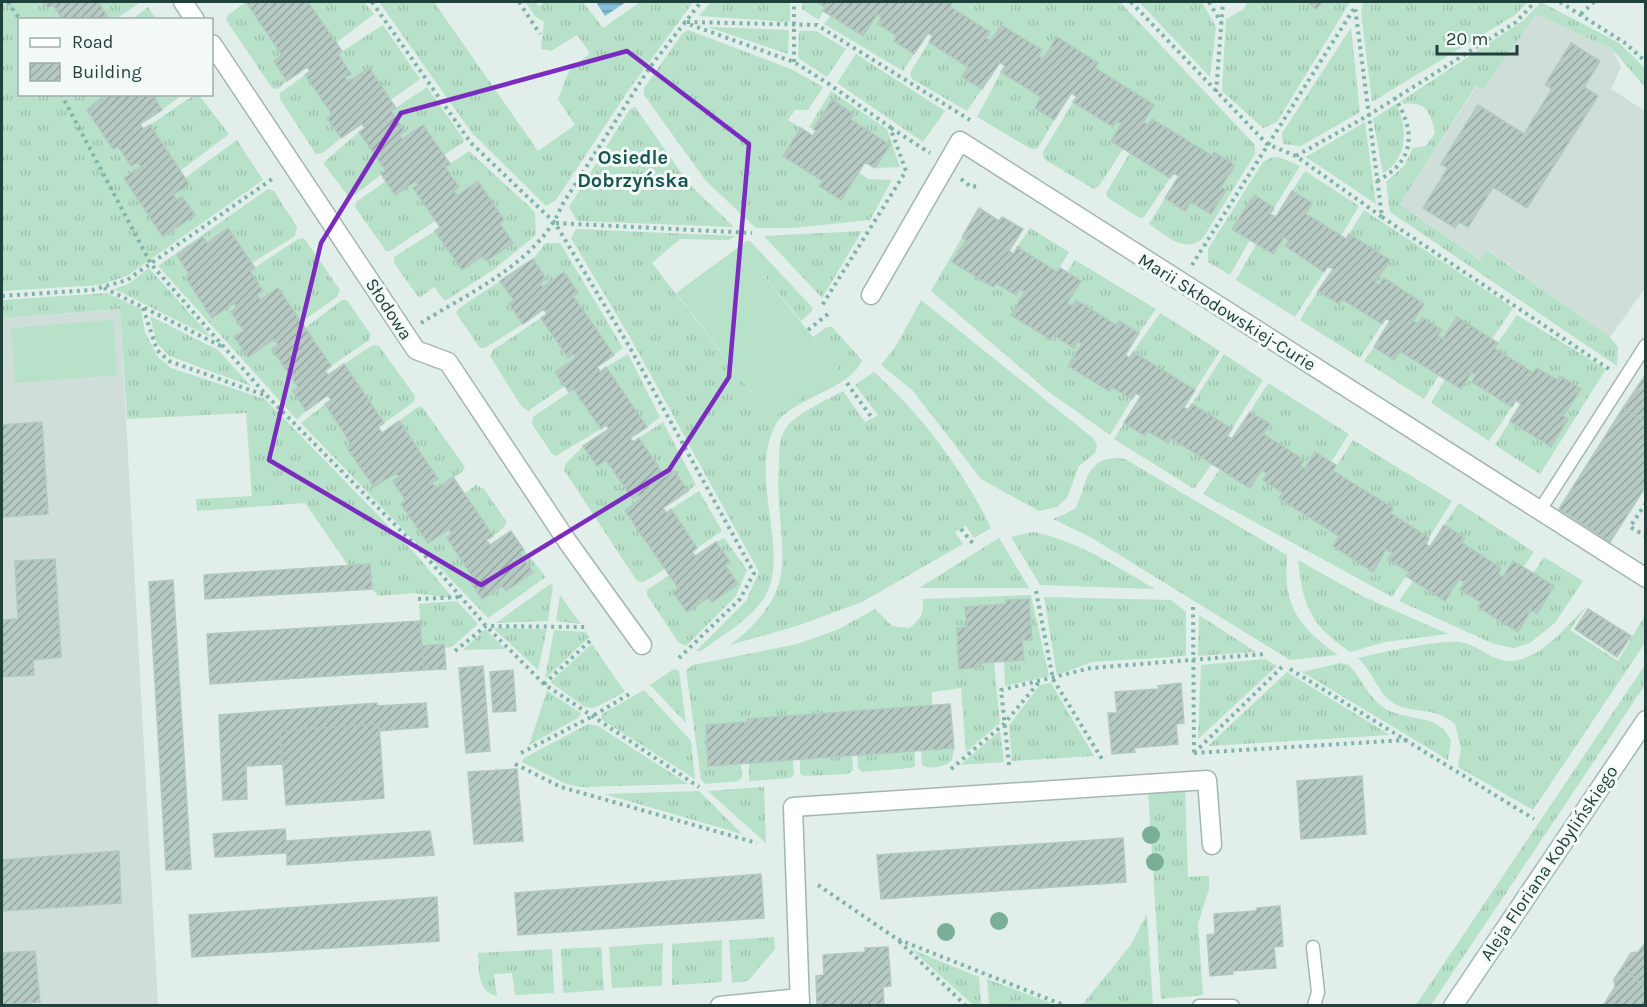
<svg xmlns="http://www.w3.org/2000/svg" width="1647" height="1007" font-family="Karla,sans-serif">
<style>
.built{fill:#cfded9}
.grass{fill:url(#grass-tufts)}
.pitch{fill:#b8e1c9}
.water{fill:url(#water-rules)}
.building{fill:url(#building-hatch);stroke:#b3c8c2;stroke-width:1.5}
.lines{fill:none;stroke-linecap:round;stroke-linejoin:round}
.service-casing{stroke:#a3b6b2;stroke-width:15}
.minor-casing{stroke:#a3b6b2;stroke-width:21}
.secondary-casing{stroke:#9fbab5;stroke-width:21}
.path{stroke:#7fb4ab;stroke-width:4;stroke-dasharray:3 4.5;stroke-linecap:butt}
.service{stroke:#fff;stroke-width:12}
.minor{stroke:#fff;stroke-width:18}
.secondary{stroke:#fff;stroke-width:18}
.tree{fill:#7aaf97}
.marked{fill:none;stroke:#7b2cbf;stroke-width:4.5;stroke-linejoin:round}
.labels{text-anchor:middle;stroke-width:6;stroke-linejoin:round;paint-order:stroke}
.street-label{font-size:18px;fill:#20403c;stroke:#f3f9f7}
.neighbourhood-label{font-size:20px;font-weight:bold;fill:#19554f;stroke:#f3f9f7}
</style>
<defs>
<pattern id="grass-tufts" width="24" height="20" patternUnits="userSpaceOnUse" patternTransform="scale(1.5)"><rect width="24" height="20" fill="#b8e1c9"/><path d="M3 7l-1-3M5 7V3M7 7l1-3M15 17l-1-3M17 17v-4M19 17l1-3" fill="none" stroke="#9ec2ae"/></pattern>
<pattern id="water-rules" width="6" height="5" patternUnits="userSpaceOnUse" patternTransform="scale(1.5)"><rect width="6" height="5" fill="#84bfd8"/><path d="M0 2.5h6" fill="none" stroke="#6c9db0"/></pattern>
<pattern id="building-hatch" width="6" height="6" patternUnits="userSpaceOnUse" patternTransform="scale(1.5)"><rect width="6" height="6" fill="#b6c9c3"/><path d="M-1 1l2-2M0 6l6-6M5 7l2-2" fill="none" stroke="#94a5a0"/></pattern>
</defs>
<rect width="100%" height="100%" fill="#e1eeea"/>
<path class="built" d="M1536,14L1612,49L1621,67L1611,89L1645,111L1646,287L1610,337L1488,250L1481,260L1400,204L1477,86L1484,89Z
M120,309L158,1005L2,1006V318Z"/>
<path class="grass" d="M2,2H43L48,8L53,5L63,19L20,20V94L106,95L87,110L113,149L118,146L131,166L138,162L141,167L124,178L164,236L195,215L182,197L177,200L173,195L189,184L185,178L237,140L263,180L127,276L100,285L2,291Z
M98,2H141L114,20L110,19Z
M246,2L282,55L274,61L287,81L278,89L272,88L226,20L228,15Z
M308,2H364L374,14L336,43Z
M379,2H434L538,151L575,125L558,99L569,71L590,53L577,35L551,51L541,49L544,22L535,16L526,3L535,2L539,6L545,2H583L603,28L640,2H693L626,94L556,200L546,206L472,133Z
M711,2H790V22L699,16Z
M802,2H817L825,7L819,20L802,9Z
M952,2H1120L1255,145V154L1203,238C1185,255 1166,235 1149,224L1165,198L1185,210L1191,202L1211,214L1226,190L1221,187L1235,165L1215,152L1212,156L1152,119L1148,125L1143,122L1154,105L1095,68L1057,38L1043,59L1038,56L1041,50L1002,25L991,41L986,38L990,32L950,7Z
M1139,2H1202L1216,27L1210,77Z
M1247,2H1308L1316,9L1323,2H1350L1277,122L1263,128L1222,91L1226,19L1244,9Z
M1363,2H1528L1515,15L1372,102L1361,12Z
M1541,2L1619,43L1645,68V87L1612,49L1536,14L1484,89L1476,86L1400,204L1480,260L1487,250L1610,337L1618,347L1617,366L1390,212L1386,182L1404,166L1413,148L1426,146L1435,133C1431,113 1426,101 1404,104L1401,101L1524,20Z
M148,7L156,19H132Z
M877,14L881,17L878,24L897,36L894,42L914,54L903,71L824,24L830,16L863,36Z
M383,25L420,79L391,100L348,82L345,77L351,73L338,54Z
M708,27L789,30L788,54Z
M1351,28L1360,112L1301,146L1283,144L1282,133Z
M688,30L791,69L823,87L808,110H795L788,120L801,128L783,155L823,181L820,185L859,172L868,179L892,180L870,220L793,228H756L706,181L644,95V88L682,34Z
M799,31H816L846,49L827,77L798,58Z
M929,42L968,67L962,77L982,89L967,111L912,79L910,73Z
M856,54L945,111L923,142L837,83Z
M1001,72L1041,97L1035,108L1054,120L1038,148L1031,149L977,117Z
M305,75L332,114L327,118L341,138L323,153L316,154L280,99V93Z
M427,87L465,141L444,155L423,125L402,139L399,135L404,131L391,111Z
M831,91L887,129L900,167L875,168L890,144L850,119L853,114L832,100L813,129L809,127Z
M152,95H182L162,110Z
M194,95H199L229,134L180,171L150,125Z
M1073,102L1112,127L1116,121L1122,124L1111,141L1123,149L1099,186L1094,189L1044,159L1043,152Z
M1396,104C1408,126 1408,160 1383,173L1373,119Z
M635,107L690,185L734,227L577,221L569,207L630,109Z
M1365,122L1376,204L1306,157Z
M359,132L386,171L353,196H348L323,163Z
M469,151L535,212L536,235L493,270L445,301L434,287L419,298L394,263V257L435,231L462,270L483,256L486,261L512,243L500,224L504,220L478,181L457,196L454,191L459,187L445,167Z
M1130,153L1170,178L1144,217L1140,218L1108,198L1106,193Z
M1279,157L1300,166L1274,208L1253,195L1232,228L1250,240L1230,275L1208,262V249L1263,162L1270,158Z
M1305,171L1359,206L1341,236L1306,214L1312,203L1292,191Z
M386,181L395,195L416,181L418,185L413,189L435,221L390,251H386L355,207L356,202Z
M268,189L274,191L297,227L295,236L252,263L228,228L207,243L203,238L177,255L190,275L186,278L212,318L234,303L237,307L231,312L244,331L235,338L248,357L274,339L278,345L272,349L298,387L293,391L306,411L297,420L158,266Z
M1364,210L1513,308L1492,339L1457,317L1443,339L1438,336L1442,330L1422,317L1418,324L1413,321L1424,303L1384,279L1379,285L1375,282L1389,260L1349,234Z
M1030,228L1069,252L1057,272L1017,247Z
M576,229L736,236L729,240L680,239L652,263L772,418L840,371L813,337L827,327H832L862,360C851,390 790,398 775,426C747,480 794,556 762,601C747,622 721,636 701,651H696L746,601L759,572L631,339L571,238Z
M862,231L822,298L764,236Z
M962,237L966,240L952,262L993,287L996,283L1016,295L1020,289L1025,292L1011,315L1050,339L1053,335L1074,348L1078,341L1082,344L1069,366L1109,391L1112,387L1132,399L1110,435L1049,392L931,291Z
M1284,237L1289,240L1285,247L1324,272L1295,317L1236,280L1256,244L1272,254Z
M304,238L340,290L337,297L301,322L260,300L257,295L263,291L250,271L298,239Z
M746,241H750L812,307V311L801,321L740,246Z
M546,243H560L623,348L614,355L573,296L578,293L564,273L543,287L539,283L546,278L533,259Z
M1075,260L1156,309L1139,333L1119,321L1116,325L1076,300L1072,306L1067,303L1081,281L1067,272Z
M149,268L212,338L114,289L128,284Z
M500,281L514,300L509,304L523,324L485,348H480L456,313L458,309Z
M1318,291L1338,304L1342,299L1382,324L1360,358L1300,320Z
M107,293L141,309L145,333L158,357L171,368L265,399L412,550L453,598L414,593L378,596L372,589L370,564L348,565L305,503L197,511L196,499L252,496L246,413L127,419L120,309L2,318V300Z
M342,300H347L371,335L369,340L331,366L305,328Z
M921,300L1093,438L1097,445L1095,453L1079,466L1067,498L1057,507L1039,511L981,479L913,391L881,365L896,346Z
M1160,313L1220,351L1195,390L1133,352Z
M1517,315L1606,369L1540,474L1495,445L1510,421L1551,446L1568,419L1563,416L1580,389L1560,376L1557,380L1537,368L1533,373L1494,348Z
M150,316L218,350L251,386L169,356L157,343Z
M541,318L567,358L574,354L576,358L556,372L565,386L528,411L522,407L490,356L493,350Z
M373,345L379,346L415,396L414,402L384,423L344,364Z
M1374,347L1394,360L1400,351L1439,375L1424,399L1364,361Z
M628,354L660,417L647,427L606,367Z
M1224,354L1263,380L1232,429L1192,404Z
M874,372C922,415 963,470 991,528L974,538L966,526L955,532L963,544L862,602L797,626L730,645C810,584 773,546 779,463C779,451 779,438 786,428C795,414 829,399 843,391L865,422L878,415L855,385Z
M1472,372L1476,375L1472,382L1512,407L1489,441L1431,403L1445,379L1461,389Z
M1268,383L1349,434L1331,462L1315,453L1305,469L1300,466L1304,460L1263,434L1269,424L1250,412Z
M574,389L601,429L556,456L552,454L532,424L533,417Z
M325,404L352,445L348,448L374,487L396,473L406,501L401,504L428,543L449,529L452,534L447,538L473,577L469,580L482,599L502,586L506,590L533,572L520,553L524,550L546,577L488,618L301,423Z
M419,406L423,408L465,467L462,472L436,489L432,483L438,479L399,421Z
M663,422L696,485L688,491L674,471L665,477L639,438Z
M1124,423L1144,436L1148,431L1168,443L1171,438L1212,464L1194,489L1114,439Z
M1353,440L1452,501L1429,538L1390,513L1392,508L1333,471Z
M583,446L597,466L606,460L633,499L638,495L641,499L625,511L665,569L643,582L637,581L564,470L565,465Z
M1115,458L1125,459L1287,555C1283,607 1298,626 1338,655L1290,660L1092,538L1053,519L1075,509C1087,488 1083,460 1115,458Z
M1220,469L1250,488L1261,470L1267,474L1263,480L1283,493L1279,498L1339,536L1333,547L1373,571L1386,549L1393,553L1389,559L1409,572L1392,597L1203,494Z
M476,485L484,489L507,522L503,528L493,536L464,494Z
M699,491L722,531L697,548L671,509Z
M1459,503L1534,552L1523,567L1513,561L1503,577L1498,574L1501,568L1462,543L1465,538L1444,525Z
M1033,532C1078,541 1116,566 1155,589L1040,585L1011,537Z
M724,538L747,570L736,596L686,646L678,642L647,595V590L669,575L679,589L674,593L687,612L708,598L712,602L738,585L725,565L729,561L716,542Z
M999,538L1029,588H919Z
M1544,557L1583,581L1555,623L1530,643L1514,648L1494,644L1399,601L1413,581L1445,601L1459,579L1465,583L1461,589L1481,602L1478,607L1518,632L1531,610L1537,613L1533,573Z
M1298,560L1362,596L1448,634L1385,642L1350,652C1311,625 1303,607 1298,560Z
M550,584L553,585L548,621L496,623Z
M560,595L581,624L556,621Z
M1031,595L1049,676L1005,686L1004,661L1024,660L1022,640L1032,639L1029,599L1006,600V604L965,607L967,627L957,628L959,668L981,667V663L994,662L1000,723L966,752L961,688L932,692V705L706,725L710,765L741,763L742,777L739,781L705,784L701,779L686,670L693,665L797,644L837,630L875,609L892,626L909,628C919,621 926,612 922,599Z
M1044,597L1171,600L1186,612V656L1092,662L1057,675Z
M457,601L478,624L452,647L444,648L443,644L422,646L419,604Z
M1587,606L1570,630L1618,661L1645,615V643L1533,810L1458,767L1461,748L1455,724C1434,705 1413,715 1393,703C1378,693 1372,671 1358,658C1377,653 1440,640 1459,642C1473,643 1487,656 1501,660C1535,668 1566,626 1587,606Z
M1199,615L1256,652L1198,656Z
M493,628L547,629L538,670Z
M485,629L505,649L463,650Z
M554,630L586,632L589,637L545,679Z
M592,644L625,692L594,708L585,707L550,682Z
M1265,659L1277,666L1198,739L1201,665Z
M1340,663L1349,665C1362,679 1369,699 1386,709C1409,722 1440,713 1451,741L1448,760L1302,672Z
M1645,665V685L1431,1005H1416Z
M674,669L679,671L686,723L650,685Z
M1287,672L1390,735L1208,746Z
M1051,683L1094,756L1012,761L1009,725L1040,685Z
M644,690L691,741L695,779L601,719L602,714Z
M547,691L581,713L578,718L529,745Z
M588,724L598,726L688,784L581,787L566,784L522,762L524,758Z
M1000,731L1004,762L960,765Z
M954,748L952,760C945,767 930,770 922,765L921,751Z
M915,751V766L910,768L862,772L858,768L857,755Z
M852,756L853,770L848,774L804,776L800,774V759Z
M793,760L794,774L790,778L749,781V763Z
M764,787L766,843L708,791Z
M1185,788L1188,877L1209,876V889L1198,924L1203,995L1161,999L1148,790Z
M699,791L742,834L604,794Z
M1147,914L1153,1005H1082L1130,946Z
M774,937L775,949L748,981L732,983L729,940Z
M722,940V982L672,985V944Z
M663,943L662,986L612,988L609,947Z
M601,947L604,990L563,993L561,949Z
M552,949L554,993L515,995L512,973L494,974L497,996C477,992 479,969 478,953Z
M911,949L979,977L981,1005H973Z
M987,979L1056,1005H989Z"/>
<path class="pitch" d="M740,246L840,371L772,418L676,293Z
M113,320L117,375L15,383L11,328Z"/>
<path class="water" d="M596,2H595H626L605,16Z"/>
<path class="building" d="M43,2H98L110,20H63L53,5L48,8Z
M246,2H308L342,51L338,54L351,74L345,77L348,82L369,68L396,108L391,111L405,131L399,135L402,139L423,125L450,164L445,167L459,187L454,191L457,196L478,181L504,220L500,224L513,243L486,261L483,256L462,270L435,231L440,227L413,188L418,185L416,181L395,195L381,174L386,171L359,132L365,128L362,124L341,138L327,118L332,114L305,75L310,71L307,67L287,81L274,61L282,55Z
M817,2H952L950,7L990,32L986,38L991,41L1001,25L1042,50L1038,56L1043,59L1057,37L1098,63L1095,68L1154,105L1143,122L1148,125L1152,119L1212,156L1214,152L1235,165L1221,187L1226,190L1211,214L1191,202L1185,211L1165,198L1179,176L1174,173L1170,178L1111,141L1122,124L1116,121L1113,127L1073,102L1077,97L1071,93L1054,120L1035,108L1041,97L1001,72L1005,66L1000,62L982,89L962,77L968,67L929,42L933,36L928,33L914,54L894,41L897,36L878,24L881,17L877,14L863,36L823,11L825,7Z
M1308,2H1323L1316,9Z
M1571,43L1600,61L1584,87L1598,96L1527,208L1493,187L1468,227L1459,222L1455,228L1423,208L1448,168L1441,164L1478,105L1524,134L1552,89L1545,85Z
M106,94H152L162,110L140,124L143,129L150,125L189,184L173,195L177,200L182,196L195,215L163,237L124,178L141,167L138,162L131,166L118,146L113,149L87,110Z
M832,100L854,114L850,119L890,145L875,168L865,162L841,200L819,186L823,181L783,156L801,128L813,136L816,131L813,129Z
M1292,191L1312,203L1306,214L1346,239L1349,234L1390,260L1375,282L1379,285L1384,278L1424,304L1413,321L1418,324L1422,317L1442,330L1438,336L1443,339L1457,317L1498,343L1494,348L1533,373L1537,368L1557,380L1560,376L1581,389L1563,416L1568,419L1551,447L1510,421L1521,404L1516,400L1512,407L1472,382L1476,375L1472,372L1461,389L1400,351L1394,360L1374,347L1390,321L1386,318L1382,324L1342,299L1339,304L1318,291L1333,269L1328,266L1324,272L1285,246L1289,240L1284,237L1273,254L1232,229L1254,195L1274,208L1270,214L1276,217Z
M979,208L999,221L1002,217L1023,229L1009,251L1014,254L1017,247L1057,272L1060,268L1081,281L1067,303L1072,306L1076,300L1116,325L1119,321L1139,333L1125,355L1130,358L1133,352L1195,390L1184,407L1188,410L1192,404L1232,429L1227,436L1232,439L1250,412L1270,424L1263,434L1304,460L1300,466L1305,469L1315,452L1331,462L1336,465L1333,471L1393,508L1390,513L1429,538L1426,544L1430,547L1444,525L1465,538L1462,543L1501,568L1498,574L1503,577L1513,561L1554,586L1537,614L1531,610L1518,632L1478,607L1481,602L1460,589L1465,583L1459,579L1445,601L1406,576L1409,572L1388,559L1393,553L1386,549L1373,572L1333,546L1339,536L1279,498L1283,493L1263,480L1267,474L1261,470L1250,488L1171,438L1168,443L1148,431L1145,436L1124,423L1141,396L1136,393L1132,399L1112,387L1109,391L1068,366L1082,344L1078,341L1074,348L1053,335L1050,339L1011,315L1025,292L1020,289L1016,295L996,283L993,287L952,262L966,240L962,237Z
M228,228L255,268L250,271L263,291L257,295L260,300L278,288L331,366L325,371L328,375L344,364L384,423L378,427L382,433L399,421L438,479L432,483L436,489L453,477L493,536L486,540L490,545L511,531L524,550L520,553L533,572L506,591L502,586L482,599L469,580L473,577L447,538L452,534L449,529L428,543L401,504L406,501L393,481L399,477L396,473L374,487L347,448L352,445L325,404L331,400L328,395L306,411L293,391L298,387L272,349L278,345L274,339L248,357L234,337L244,331L231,312L237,307L234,303L212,318L186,278L190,275L177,255L203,237L207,243Z
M533,259L546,279L539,283L543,287L564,272L578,293L573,296L614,355L597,367L600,372L606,367L647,427L630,438L633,442L639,438L665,477L674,470L688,491L663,508L666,513L671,509L697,548L692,552L695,556L716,542L730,562L725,565L738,584L712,602L708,598L687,612L673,592L679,589L625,511L641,499L638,495L633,499L606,460L597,466L583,446L609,429L606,425L601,429L574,389L569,392L555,372L576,358L574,354L568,358L541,318L547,314L544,309L523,324L509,304L514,300L500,281Z
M1646,374V422L1623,408Z
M1623,408L1646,422V486L1610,542L1559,509Z
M42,422L48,514L2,517V425Z
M55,559L61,657L33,660L34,675L2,677V620L18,619L15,561Z
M370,564L372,589L205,599L204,575Z
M173,580L191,869L166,870L149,582Z
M1029,599L1032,640H1022L1024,660L981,663V667L959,669L957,628L967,627L965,607L1006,604V600Z
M1588,609L1631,636L1617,657L1575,629Z
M420,621L424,670L210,684L207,634Z
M444,644L446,669L424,670L422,646Z
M483,666L490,751L466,753L459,668Z
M513,670L516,711L493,712L490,672Z
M1181,683L1184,723L1176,724L1178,744L1134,748L1135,752L1112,754L1108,713H1117L1115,692L1159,689L1158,686Z
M377,703V706L426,703L428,727L379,731V724L280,731L282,764L246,766L247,799L223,800L219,715Z
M950,704L954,748L708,766L706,725L747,722V719Z
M379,724L384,798L286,805L280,731Z
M517,769L523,841L474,844L468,772Z
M1362,776L1366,834L1301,839L1297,781Z
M285,829L286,841L430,831L434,855L287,865V853L215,857L213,834Z
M1123,838L1126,882L881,899L877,855Z
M119,851L121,903L2,911V860Z
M761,874L764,918L518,935L515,893Z
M437,897L439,941L192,957L189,915Z
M1280,906L1283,946L1274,947L1276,968L1232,971L1233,974L1210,976L1207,935L1215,934L1214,914L1256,911L1257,908Z
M1646,942V989L1623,966L1631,953L1638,952Z
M888,947L891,986L883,987L884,1006H817L816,976L824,975L823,955L865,952V948Z
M35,951L40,1002L2,1005V953Z
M1623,966L1646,989V1006H1603L1615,987L1614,979Z"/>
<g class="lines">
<defs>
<path id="service" d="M1540,510L1646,345
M1313,947L1318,992L1314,1006
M1199,1006H1233"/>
<path id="minor" d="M183,2L195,20
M212,44L416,350L448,362L567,541L642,645
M871,295L960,141L1646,578
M720,1006L800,998
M800,1006L793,807L1207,780L1212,845"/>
<path id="secondary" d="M1453,1006L1646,720"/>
</defs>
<use href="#service" class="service-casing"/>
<use href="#minor" class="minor-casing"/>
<use href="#secondary" class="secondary-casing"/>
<path class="path" d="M8,2L20,20
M372,2L471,143L555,223L629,346L754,573L740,599L679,658
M519,2L540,34
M1131,2L1267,144L1296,156L1382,217L1355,7L1192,265
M1209,2L1221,22
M1560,2L1625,43L1646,62
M1581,14L1594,2
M683,22L794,62L829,84L890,127L906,171L821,307
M687,22L817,25L970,120
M794,62V2
M1216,92L1223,2
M61,94L151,264L267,396L422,552L486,626L544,684L699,787
M891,128L930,153
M1296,156L1369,115L1516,22L1535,2
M961,179L971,187L979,186
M1377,181C1415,161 1416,132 1395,98
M1382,217L1609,369
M556,223L752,233
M104,288L221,346
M2,296L92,290L127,280L275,177
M143,308L157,350L169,361L267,396
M421,323C470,292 539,262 562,205L650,67L701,2
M808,330L828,314
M847,383L872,418
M1646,503L1630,527L1646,536
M961,529L975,546
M1036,591L1053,679L1102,759
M418,599L461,597
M1193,607L1194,753
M455,651L486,626L587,627
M1290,669L1534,819
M544,684L593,638
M521,753L591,717L631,693
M1194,753L1406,740
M1194,753L1284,665
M515,764L561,787L757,843
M1009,765L1001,690L1091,668L1265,654
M951,769L1004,724L1039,682
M818,885L897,939
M966,1006L897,939L1066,1006"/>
<use href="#service" class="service"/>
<use href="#minor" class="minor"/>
<use href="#secondary" class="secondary"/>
</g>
<g class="tree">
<circle cx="1151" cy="835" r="9"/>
<circle cx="1155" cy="862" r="9"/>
<circle cx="999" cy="921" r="9"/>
<circle cx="946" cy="932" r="9"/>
</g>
<path class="marked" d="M627,51L749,144L729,377L669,470L481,585L269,460L321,243L401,113Z"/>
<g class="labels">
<g class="street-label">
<text transform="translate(389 309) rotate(57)" y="6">Słodowa</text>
<text transform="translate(1227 312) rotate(32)" y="6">Marii Skłodowskiej-Curie</text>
<text transform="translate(1549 863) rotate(-56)" y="6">Aleja Floriana Kobylińskiego</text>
</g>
<g class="neighbourhood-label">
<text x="633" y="164">Osiedle<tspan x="633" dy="23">Dobrzyńska</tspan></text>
</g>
</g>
<rect width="1647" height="1007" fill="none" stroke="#20403c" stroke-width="6"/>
<rect x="18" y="18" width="195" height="78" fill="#f3f9f7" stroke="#9fafac" stroke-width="1.5"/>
<rect x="30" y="38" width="30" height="9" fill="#ffffff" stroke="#9fafac" stroke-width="1.5"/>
<text x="72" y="48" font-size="18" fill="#20403c">Road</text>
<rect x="30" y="63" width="30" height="18" fill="url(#building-hatch)" stroke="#9fafac" stroke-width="1.5"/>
<text x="72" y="78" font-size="18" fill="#20403c">Building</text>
<path d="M1437 45v9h80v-9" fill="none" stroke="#20403c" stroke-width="3"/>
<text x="1446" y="45" font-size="18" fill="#20403c" stroke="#f3f9f7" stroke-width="4.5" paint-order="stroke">20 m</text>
</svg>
